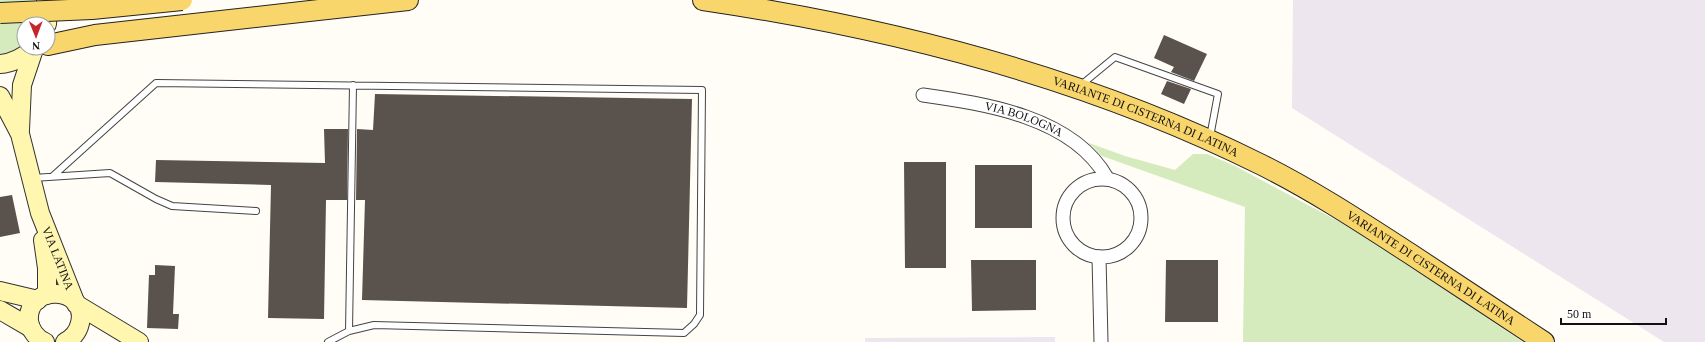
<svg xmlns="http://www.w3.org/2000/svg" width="1705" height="342" font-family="Georgia,serif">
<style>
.industrial{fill:#eee6ef}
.green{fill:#d5ebbd}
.building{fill:#5a524d}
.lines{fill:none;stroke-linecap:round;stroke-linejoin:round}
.lane-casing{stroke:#444;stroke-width:8}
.street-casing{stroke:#444;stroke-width:15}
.secondary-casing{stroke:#333;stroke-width:20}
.primary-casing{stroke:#222;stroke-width:22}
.lane{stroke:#fff;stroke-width:6}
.street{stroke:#fff;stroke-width:13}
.secondary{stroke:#fff6b0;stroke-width:18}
.primary{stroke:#f9d66b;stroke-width:20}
.primary-bridge-casing{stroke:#222;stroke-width:22;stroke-linecap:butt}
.primary-bridge{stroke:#f9d66b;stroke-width:20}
.labels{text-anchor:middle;stroke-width:4;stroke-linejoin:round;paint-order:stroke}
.street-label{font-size:12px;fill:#111;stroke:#fff}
</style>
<rect width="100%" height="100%" fill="#fffdf5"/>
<path class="industrial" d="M1293,0H1705V342H1664L1292,108Z
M1055,337V342H865V338Z"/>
<path class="green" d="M0,0H39V24H24V46L7,55H0Z
M1089,143L1125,156L1175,170L1193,154H1207L1235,166L1355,230L1523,342H1243L1245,207L1102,156Z"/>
<path class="building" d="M1164,35L1207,54L1194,81L1171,72L1174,67L1154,58Z
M1167,81L1191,89L1184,104L1161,94Z
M375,94L692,99L687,308L362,300L365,200H356L357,129L373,130Z
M324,129H348L347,200H326L324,319L268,318L271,185L155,182L156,160L325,163Z
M904,162H946V268H905Z
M975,165H1032V228H975Z
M12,195L20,233L0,237V197Z
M971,260H1036V310L972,311Z
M1166,260H1218V322H1165Z
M155,265L175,266L173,314H179L178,329L147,328L149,275H155Z"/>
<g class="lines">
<defs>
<path id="lane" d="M1081,85L1115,57L1218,94L1210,137
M53,176L156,83L702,90L700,315L694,324L684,333L374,325L349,331L328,342
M33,178L110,173L156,199L172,206L256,211
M349,331L353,85"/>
<g id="street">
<path id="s1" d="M923,95C986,104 1073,117 1107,178"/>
<circle cx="1102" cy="218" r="39"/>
<path d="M1099,257L1101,342"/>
</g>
<g id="secondary">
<path d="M46,0L48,10L47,24"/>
<path d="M0,64C14,63 24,57 34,48"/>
<path id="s2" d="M0,96L20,134L40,213L76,304L139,342"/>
<path d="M20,130L22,85L34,49"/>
<path d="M43,240L47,268V295"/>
<path d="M0,291L38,300"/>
<path d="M0,310L31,328"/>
<path d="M45,342C37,339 30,330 29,321C26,282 89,287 80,323C78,332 73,338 65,342"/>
</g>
<g id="primary">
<path id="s3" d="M703,0C893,28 1090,79 1262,165C1314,191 1361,222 1409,253C1454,283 1499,312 1544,342"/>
<path d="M48,45L95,35L408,0"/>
</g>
</defs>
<use href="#lane" class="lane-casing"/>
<use href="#street" class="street-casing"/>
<use href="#secondary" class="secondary-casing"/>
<use href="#primary" class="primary-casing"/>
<use href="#lane" class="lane"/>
<use href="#street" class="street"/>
<use href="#secondary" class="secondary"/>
<use href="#primary" class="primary"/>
<defs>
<path id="primary-bridge" d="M0,13L92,9L182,0"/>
</defs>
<use href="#primary-bridge" class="primary-bridge-casing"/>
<use href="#primary-bridge" class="primary-bridge"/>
</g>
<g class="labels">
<g class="street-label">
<text dy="4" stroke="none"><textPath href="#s3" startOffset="459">VARIANTE DI CISTERNA DI LATINA</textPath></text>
<text dy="4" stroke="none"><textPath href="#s1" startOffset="104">VIA BOLOGNA</textPath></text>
<text dy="4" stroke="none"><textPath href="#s2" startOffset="173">VIA LATINA</textPath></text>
<text dy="4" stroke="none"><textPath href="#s3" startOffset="783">VARIANTE DI CISTERNA DI LATINA</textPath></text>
</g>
</g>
<g transform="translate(36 36) rotate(179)"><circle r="19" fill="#ffffff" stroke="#a0a0a0"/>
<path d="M0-3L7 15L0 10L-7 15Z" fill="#c4262e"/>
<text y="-6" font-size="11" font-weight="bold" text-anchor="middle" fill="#111111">N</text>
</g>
<path d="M1561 318v6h105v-6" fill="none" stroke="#111111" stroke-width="2"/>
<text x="1567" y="318" font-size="12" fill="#111111" stroke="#ffffff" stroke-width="3" paint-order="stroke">50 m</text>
</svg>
